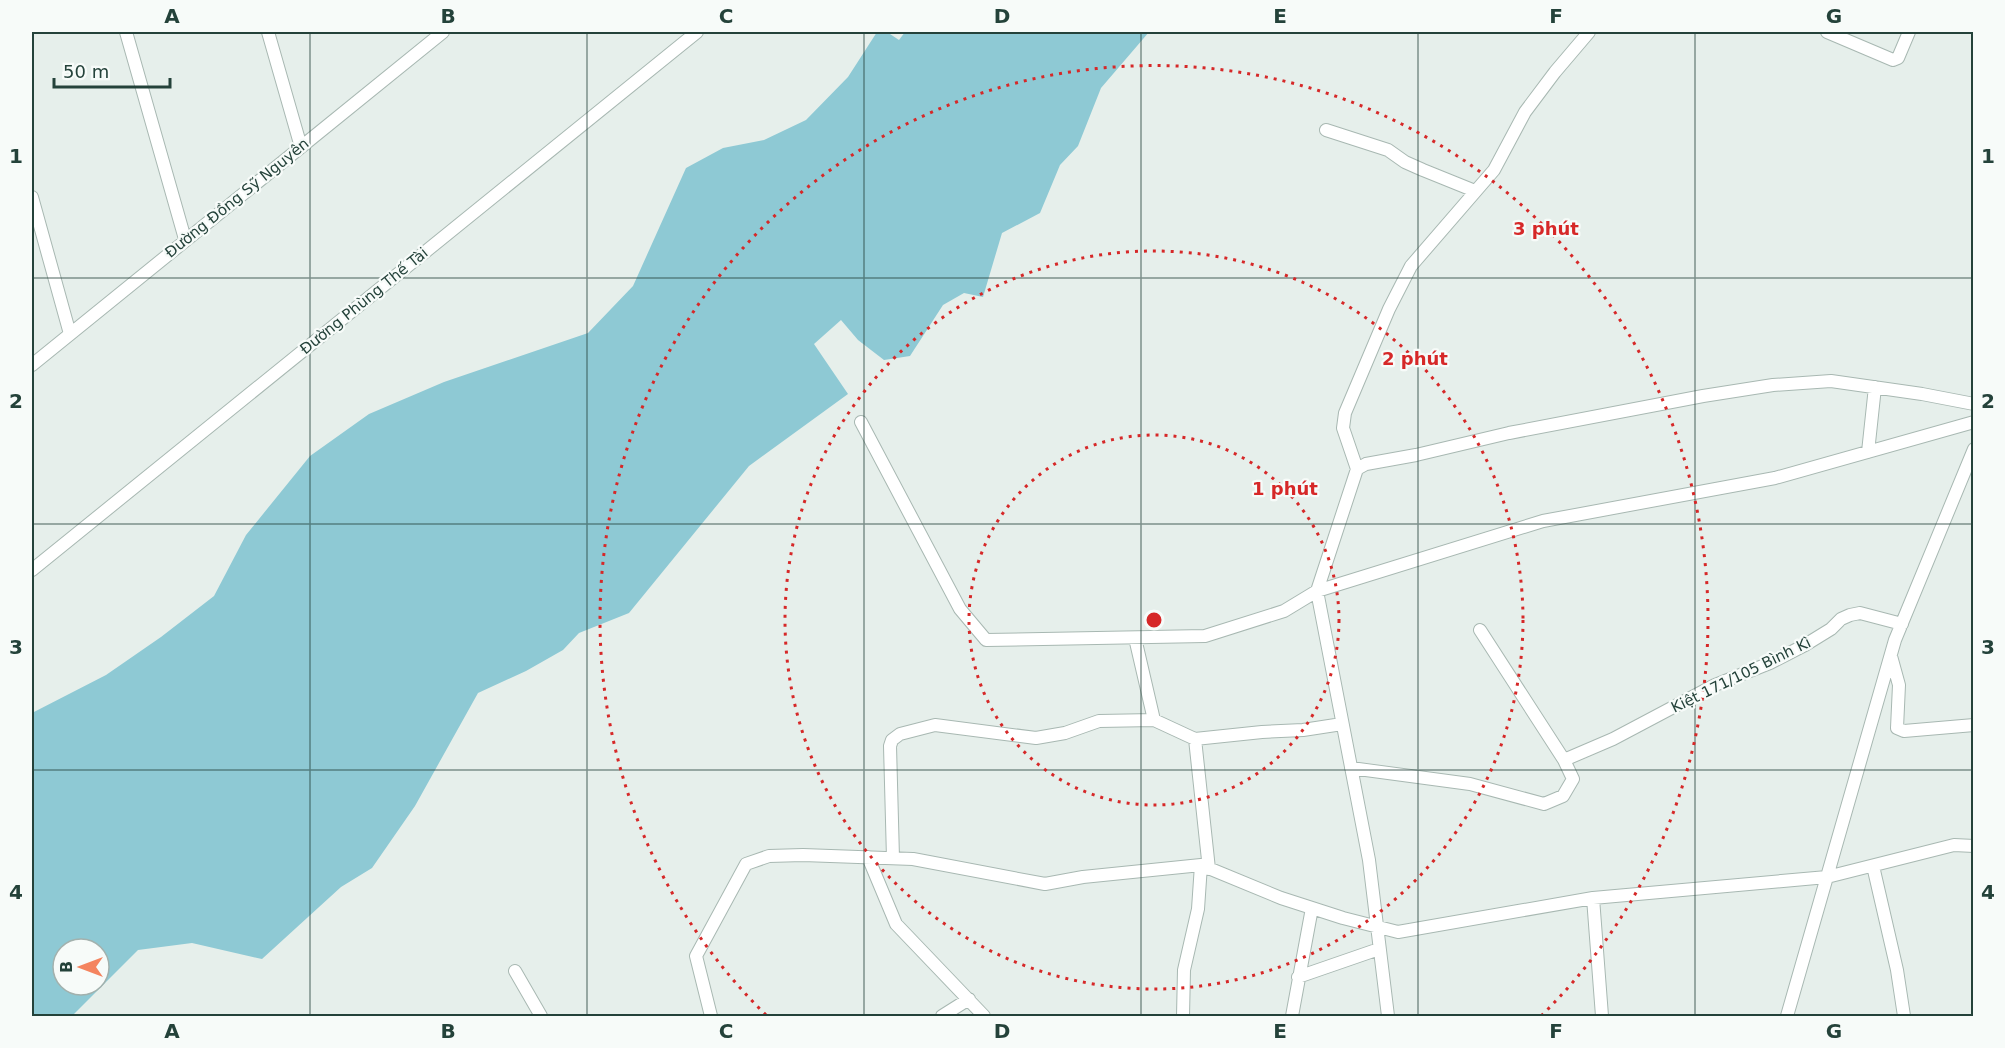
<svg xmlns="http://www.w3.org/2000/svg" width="2005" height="1048" font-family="'DejaVu Sans',sans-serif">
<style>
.water{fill:#8ec9d4;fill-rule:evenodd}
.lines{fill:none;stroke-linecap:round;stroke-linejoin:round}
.street-casing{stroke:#a8b8b2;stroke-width:14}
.street{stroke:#fff;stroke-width:12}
.grid{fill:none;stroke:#24423a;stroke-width:1.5;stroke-opacity:0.55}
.ring{fill:none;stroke:#d62828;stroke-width:3;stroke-dasharray:3 6}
.labels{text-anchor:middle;stroke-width:4.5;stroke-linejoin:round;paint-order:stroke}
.street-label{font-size:15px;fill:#24423a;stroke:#f7fbf9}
.centre{fill:#d62828;stroke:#f7fbf9;stroke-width:3}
.ring-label{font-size:18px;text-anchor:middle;font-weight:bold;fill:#d62828;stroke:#f7fbf9;stroke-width:4.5;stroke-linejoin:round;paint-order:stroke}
.neatline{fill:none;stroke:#24423a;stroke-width:2}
.grid-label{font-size:20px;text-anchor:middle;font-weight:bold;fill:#24423a}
</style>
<rect width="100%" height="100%" fill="#e6efeb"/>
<path class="water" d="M877,32H887L899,40L905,32H1149L1101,88L1078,146L1060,165L1040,213L1002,233L983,297L964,293L943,305L910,356L884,360L858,340L841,320L814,344L848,394L749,466L629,613L579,633L563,650L526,671L478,693L415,806L372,868L341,887L262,959L192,943L138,950L72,1016H32V713L106,675L161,637L214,596L246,535L310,456L369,414L444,382L588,333L633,286L686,168L723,148L764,140L806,120L848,77ZM63,949H99V985H63Z"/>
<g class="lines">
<defs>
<path id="street" d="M126,32L185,239
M268,32L301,147
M1827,32L1893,60L1898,58L1909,32
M1326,130L1388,150L1405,162L1423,170L1475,191
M32,197L70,334
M32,365L443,32
M861,422L960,609L986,640L1205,636L1284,611L1317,591L1543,521L1775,478L1974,422
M1868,452L1875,387
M1357,469L1366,464L1416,455L1509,433L1703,396L1773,385L1831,381L1922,394L1974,404
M32,570L697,32
M1135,638L1154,720
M1891,656L1899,685L1897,728L1904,731L1974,725
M1195,739L1209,869
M1564,760L1613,739L1715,685L1770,663L1805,645L1831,629L1841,619L1850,615L1860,613L1902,624
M1351,768L1470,784L1544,804L1563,796L1573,779L1564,760L1480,630
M868,857L896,924L984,1016
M893,858L890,746L892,740L900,734L935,725L1036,738L1065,733L1099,721L1154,720L1195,739L1262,732L1303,730L1342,724
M1873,866L1897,970L1904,1016
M1593,898L1602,1016
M515,971L541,1016
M1298,977L1379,949
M711,1016L696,956L746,864L769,856L803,855L913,859L1045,884L1083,877L1201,865L1281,898L1343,918L1398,932L1593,898L1827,877L1954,845L1974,846
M942,1016L969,999
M1183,1016L1184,970L1198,909L1201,865
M1292,1016L1312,908
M1388,1016L1369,860L1317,591L1357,469L1343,428L1345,413L1389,309L1411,266L1494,170L1525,112L1555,72L1589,32
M1787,1016L1895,640L1974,449"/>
</defs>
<use href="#street" class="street-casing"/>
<use href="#street" class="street"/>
</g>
<path class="grid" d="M310,32V1016M587,32V1016M864,32V1016M1141,32V1016M1418,32V1016M1695,32V1016M32,278H1974M32,524H1974M32,770H1974"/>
<g class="ring">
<circle cx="1154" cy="620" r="185"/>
<circle cx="1154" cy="620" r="369"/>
<path d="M766 1015A554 554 0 1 1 1542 1015"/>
</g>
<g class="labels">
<g class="street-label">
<text transform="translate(237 198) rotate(-39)" y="5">Đường Đồng Sỹ Nguyên</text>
<text transform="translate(364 301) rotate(-39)" y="5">Đường Phùng Thế Tài</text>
<text transform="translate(1741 675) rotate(-26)" y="5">Kiệt 171/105 Bình Kì</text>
</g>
</g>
<circle cx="1154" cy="620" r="9" class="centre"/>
<g class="ring-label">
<text x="1546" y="235">3 phút</text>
<text x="1415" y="365">2 phút</text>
<text x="1285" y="495">1 phút</text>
</g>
<rect width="2005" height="1048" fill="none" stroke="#f7fbf9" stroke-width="66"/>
<g transform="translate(81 967) rotate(270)"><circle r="28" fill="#f7fbf9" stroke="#a3b1ad" stroke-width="1.5"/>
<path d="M0-4.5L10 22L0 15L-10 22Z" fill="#f4845f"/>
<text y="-9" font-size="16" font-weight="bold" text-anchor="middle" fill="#24423a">B</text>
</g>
<path d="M54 78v9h116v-9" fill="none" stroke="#24423a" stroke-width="3"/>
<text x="63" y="78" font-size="18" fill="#24423a" stroke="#f7fbf9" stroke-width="4.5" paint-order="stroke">50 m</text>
<rect x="33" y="33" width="1939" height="982" class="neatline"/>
<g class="grid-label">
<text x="172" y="23">A</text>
<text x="448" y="23">B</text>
<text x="726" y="23">C</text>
<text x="1002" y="23">D</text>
<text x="1280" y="23">E</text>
<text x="1556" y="23">F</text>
<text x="1834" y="23">G</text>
<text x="16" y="163">1</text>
<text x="1988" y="163">1</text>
<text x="16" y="408">2</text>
<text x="1988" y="408">2</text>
<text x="16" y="654">3</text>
<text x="1988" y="654">3</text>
<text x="16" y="899">4</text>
<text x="1988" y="899">4</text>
<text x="172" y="1038">A</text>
<text x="448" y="1038">B</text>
<text x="726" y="1038">C</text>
<text x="1002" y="1038">D</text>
<text x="1280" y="1038">E</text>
<text x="1556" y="1038">F</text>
<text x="1834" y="1038">G</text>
</g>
</svg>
